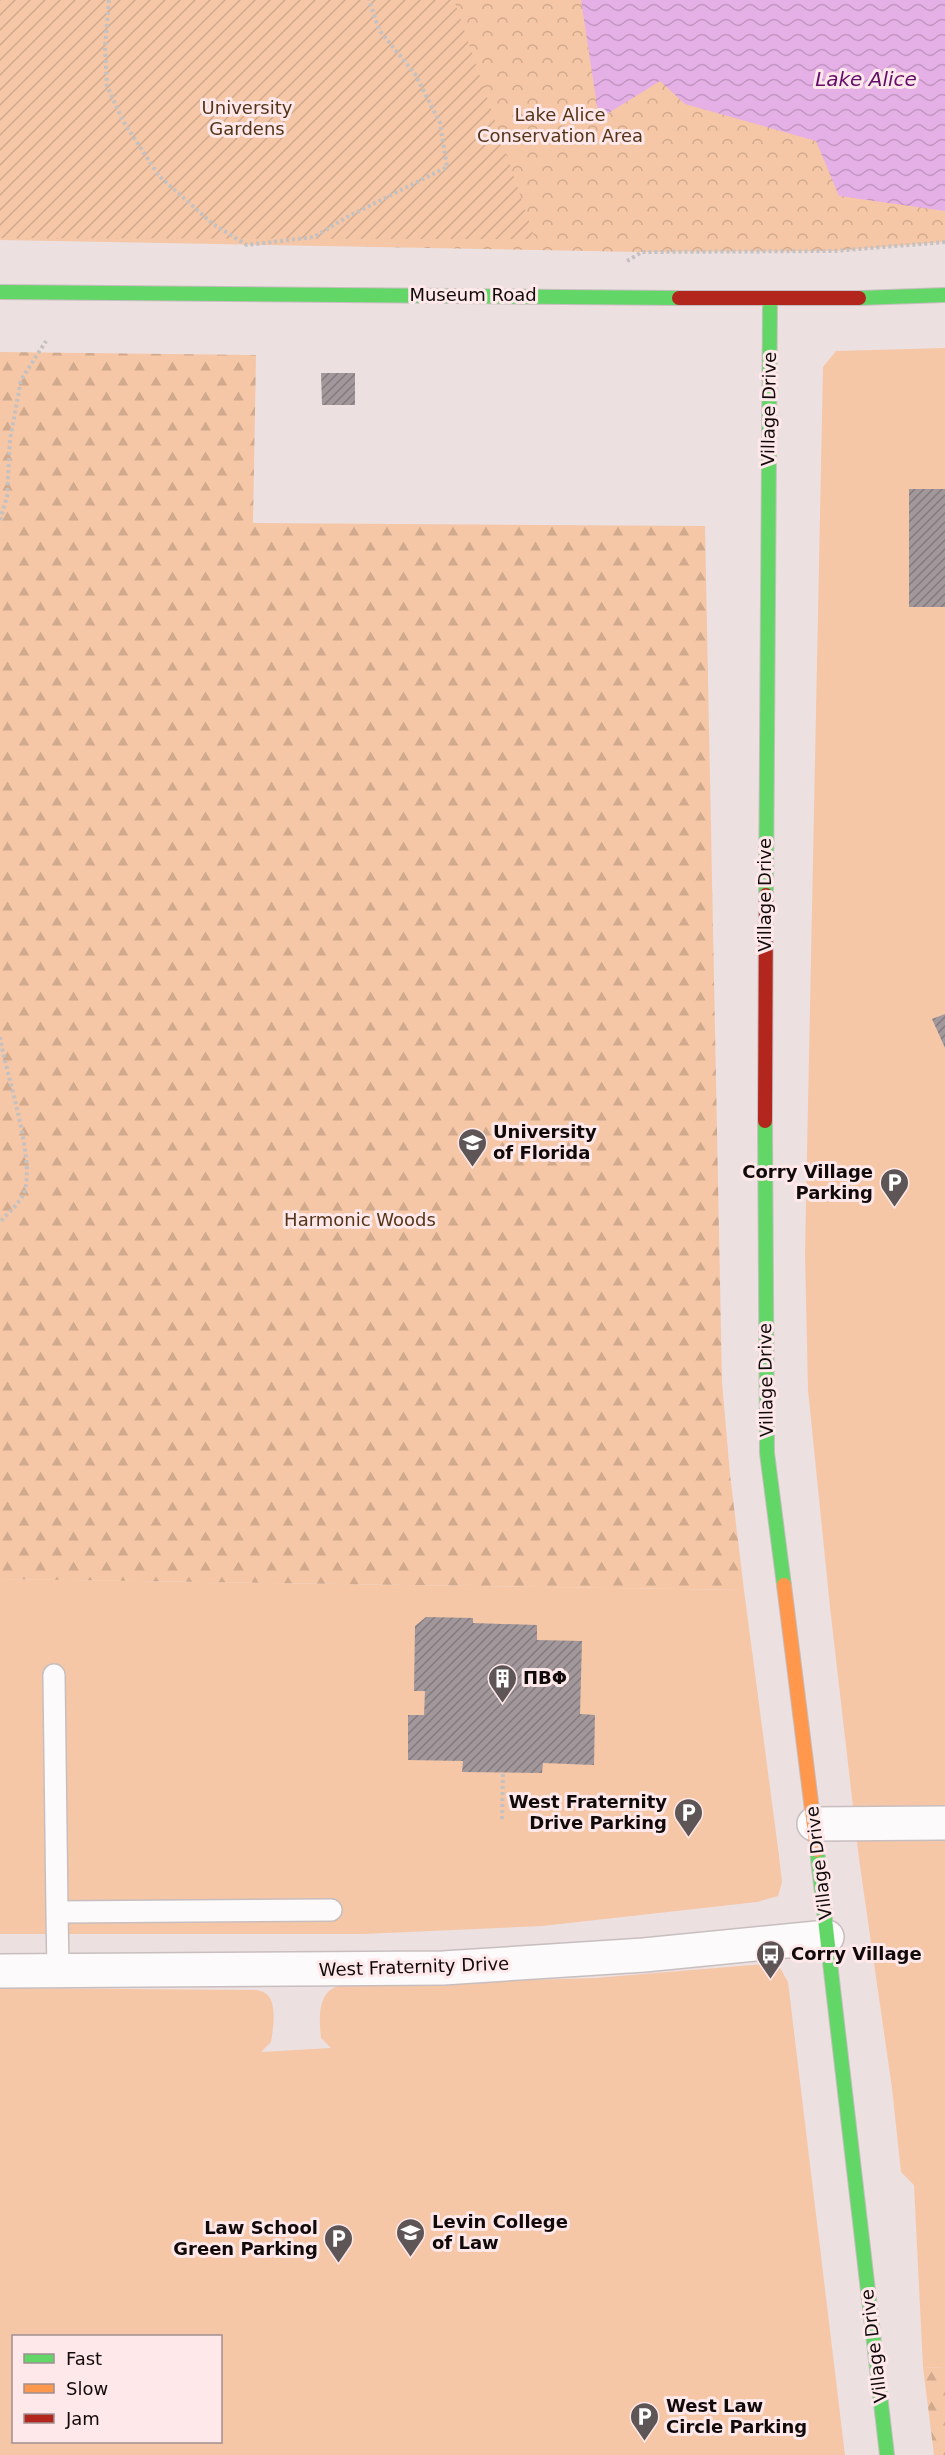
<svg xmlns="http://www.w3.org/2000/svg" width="945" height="2455" font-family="'DejaVu Sans',sans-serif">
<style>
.grass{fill:#f5c7a7;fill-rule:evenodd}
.forest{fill:url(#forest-firs)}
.park{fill:url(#park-crowns)}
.garden{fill:url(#garden-furrows)}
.water{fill:url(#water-waves)}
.building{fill:url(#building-hatch)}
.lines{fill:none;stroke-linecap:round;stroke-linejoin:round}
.lane-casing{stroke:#c8bebf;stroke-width:24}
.street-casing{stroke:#c8bebf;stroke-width:36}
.fast-casing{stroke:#c8bebf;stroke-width:16}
.slow-casing{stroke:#c8bebf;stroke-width:16}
.jam-casing{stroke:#c8bebf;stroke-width:16}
.path{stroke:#c5c1c1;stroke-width:4;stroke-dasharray:3 3;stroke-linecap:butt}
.lane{stroke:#fcfafa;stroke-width:21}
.street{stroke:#fcfafa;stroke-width:33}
.fast{stroke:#63d668;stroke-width:14}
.slow{stroke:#ff974d;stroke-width:14}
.jam{stroke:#b3261e;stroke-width:14}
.labels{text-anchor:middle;stroke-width:6;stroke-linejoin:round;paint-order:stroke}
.park-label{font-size:18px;fill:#553418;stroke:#ffe8ea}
.street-label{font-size:18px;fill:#110a0b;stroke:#ffe8ea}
.poi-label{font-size:18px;font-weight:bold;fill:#110a0b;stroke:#ffe8ea;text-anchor:start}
.water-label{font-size:20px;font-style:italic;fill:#630c6a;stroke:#ffe8ea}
</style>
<defs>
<pattern id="forest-firs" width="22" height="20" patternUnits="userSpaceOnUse" patternTransform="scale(1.5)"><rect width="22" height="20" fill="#f5c7a7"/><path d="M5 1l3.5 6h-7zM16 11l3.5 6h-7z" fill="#d1aa8e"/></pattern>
<pattern id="park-crowns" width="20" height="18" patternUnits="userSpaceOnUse" patternTransform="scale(1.5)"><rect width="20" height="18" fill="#f5c7a7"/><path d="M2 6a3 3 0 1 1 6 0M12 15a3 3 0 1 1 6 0" fill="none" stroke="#d1aa8e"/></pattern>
<pattern id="garden-furrows" width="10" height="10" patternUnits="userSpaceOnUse" patternTransform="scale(1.5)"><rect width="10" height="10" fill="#f5c7a7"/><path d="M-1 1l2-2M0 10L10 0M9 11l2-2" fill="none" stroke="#d1aa8e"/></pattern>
<pattern id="water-waves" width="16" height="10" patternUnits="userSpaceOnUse" patternTransform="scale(1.5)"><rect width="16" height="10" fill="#e5b0e5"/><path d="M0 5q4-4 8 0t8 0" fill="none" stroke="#c396c3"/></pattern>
<pattern id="building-hatch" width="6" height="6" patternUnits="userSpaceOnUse" patternTransform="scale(1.5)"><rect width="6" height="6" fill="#a2989b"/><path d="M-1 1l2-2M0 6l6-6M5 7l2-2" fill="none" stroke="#837a7d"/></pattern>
</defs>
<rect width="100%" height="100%" fill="#ede0e1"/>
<path class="grass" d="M945,348V489H909V607H945V1014L933,1020L945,1048V2368L923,2367L914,2185L901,2172L892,2088L859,1859L830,1607L808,1390L805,1253L823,367L836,351Z
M0,1579L744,1590L779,1856L782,1882L778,1896L757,1902L542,1926L363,1934H0Z
M765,1964L779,1966L788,1982L845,2455H0V1988L256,1990C259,1991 263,1991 265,1993C278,2000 273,2030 271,2042L261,2052L331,2048L321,2038C319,2020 317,1991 339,1986L595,1978ZM14,2336H220V2442H14Z"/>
<path class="forest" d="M0,352L256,355L253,523L705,526L722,1382L730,1474L744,1590L0,1579Z
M923,2367L945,2368V2455H934Z"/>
<path class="park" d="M0,0H945V242L834,251L642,252L0,240Z"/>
<path class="garden" d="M0,0H454L535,239L0,238Z"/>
<path class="water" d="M581,0H945V211L839,196L816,141L685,104L660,81L599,119Z"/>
<path class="building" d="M321,373H355V405H322Z
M909,489H945V607H909Z
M945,1014V1048L932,1019Z
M426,1617L473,1618V1623L537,1625V1640L582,1641L580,1714L595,1715L594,1765L543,1763L542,1773L462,1772L463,1761L408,1760V1715H424L425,1691H414L415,1626Z"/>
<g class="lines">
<defs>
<path id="lane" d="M54,1675L57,1912
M58,1971L57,1912L331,1910"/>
<path id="street" d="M814,1824L945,1823
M0,1971L443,1968L644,1955L827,1937"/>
<path id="fast" d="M0,292L679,298
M859,298L945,295
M766,895L770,299
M765,1121L767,1453L784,1585
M817,1850L887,2455"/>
<path id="slow" d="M784,1585L817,1850"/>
<path id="jam" d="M679,298H859
M765,1121L766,895"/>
</defs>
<use href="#lane" class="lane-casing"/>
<use href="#street" class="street-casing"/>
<use href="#fast" class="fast-casing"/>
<use href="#slow" class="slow-casing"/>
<use href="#jam" class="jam-casing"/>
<path class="path" d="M109,0L105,47L107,86L123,121L159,176L213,224L247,245L314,237L347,217L447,167L440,123L415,74L379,30L369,0
M627,261L642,252L834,251L945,242
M0,520L7,497L10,440L21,380L46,341
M0,1037C6,1075 36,1159 24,1193C20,1203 7,1214 0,1222
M502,1819L503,1772"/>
<use href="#lane" class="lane"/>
<use href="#street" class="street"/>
<use href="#fast" class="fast"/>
<use href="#slow" class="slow"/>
<use href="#jam" class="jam"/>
</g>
<defs>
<symbol id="university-pin" viewBox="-11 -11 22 30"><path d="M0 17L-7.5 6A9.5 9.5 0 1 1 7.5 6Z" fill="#5e5556" stroke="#ffe8ea"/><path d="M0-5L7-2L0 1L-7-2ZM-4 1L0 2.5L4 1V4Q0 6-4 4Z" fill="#fff"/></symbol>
<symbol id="parking-pin" viewBox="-11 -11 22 30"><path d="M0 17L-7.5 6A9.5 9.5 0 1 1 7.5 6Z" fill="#5e5556" stroke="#ffe8ea"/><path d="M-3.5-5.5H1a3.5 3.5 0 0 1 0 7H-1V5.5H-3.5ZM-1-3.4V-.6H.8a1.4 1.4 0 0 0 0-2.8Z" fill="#fff"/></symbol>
<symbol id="building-pin" viewBox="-11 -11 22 30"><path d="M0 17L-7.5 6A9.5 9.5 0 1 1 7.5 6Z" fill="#5e5556" stroke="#ffe8ea"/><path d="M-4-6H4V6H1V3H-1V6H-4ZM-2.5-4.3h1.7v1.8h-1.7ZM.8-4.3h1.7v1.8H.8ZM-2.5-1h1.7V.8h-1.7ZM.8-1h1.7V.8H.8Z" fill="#fff"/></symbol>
<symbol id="bus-pin" viewBox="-11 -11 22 30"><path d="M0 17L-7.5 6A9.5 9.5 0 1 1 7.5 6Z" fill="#5e5556" stroke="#ffe8ea"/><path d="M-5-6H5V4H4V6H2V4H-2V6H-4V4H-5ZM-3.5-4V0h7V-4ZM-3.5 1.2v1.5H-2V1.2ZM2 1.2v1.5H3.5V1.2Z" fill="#fff"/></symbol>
</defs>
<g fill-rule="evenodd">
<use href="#university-pin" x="456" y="1126" width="33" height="45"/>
<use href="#parking-pin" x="878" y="1166" width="33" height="45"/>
<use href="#building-pin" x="486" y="1662" width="33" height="45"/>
<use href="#parking-pin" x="672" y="1796" width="33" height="45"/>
<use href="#bus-pin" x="754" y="1938" width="33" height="45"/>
<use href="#university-pin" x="394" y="2216" width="33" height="45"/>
<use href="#parking-pin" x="322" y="2222" width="33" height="45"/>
<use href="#parking-pin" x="628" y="2400" width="33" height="45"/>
</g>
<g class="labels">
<g class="park-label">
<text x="247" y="114">University<tspan x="247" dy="21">Gardens</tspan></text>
<text x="560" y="121">Lake Alice<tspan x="560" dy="21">Conservation Area</tspan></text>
<text x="360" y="1226">Harmonic Woods</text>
</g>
<g class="street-label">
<text x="473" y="301">Museum Road</text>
<text transform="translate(769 409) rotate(-89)" y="6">Village Drive</text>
<text transform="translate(765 895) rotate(-90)" y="6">Village Drive</text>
<text transform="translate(766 1380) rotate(-91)" y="6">Village Drive</text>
<text transform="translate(819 1863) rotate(-97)" y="6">Village Drive</text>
<text transform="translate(414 1967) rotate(-2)" y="6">West Fraternity Drive</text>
<text transform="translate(874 2346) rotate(-97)" y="6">Village Drive</text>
</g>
<g class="poi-label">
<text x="493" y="1138">University<tspan x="493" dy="21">of Florida</tspan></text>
<text x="873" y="1178" text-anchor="end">Corry Village<tspan x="873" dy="21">Parking</tspan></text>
<text x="523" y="1684">ΠΒΦ</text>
<text x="667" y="1808" text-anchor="end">West Fraternity<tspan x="667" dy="21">Drive Parking</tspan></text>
<text x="791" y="1960">Corry Village</text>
<text x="432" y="2228">Levin College<tspan x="432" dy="21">of Law</tspan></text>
<text x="318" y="2234" text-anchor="end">Law School<tspan x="318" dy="21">Green Parking</tspan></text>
<text x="666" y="2412">West Law<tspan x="666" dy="21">Circle Parking</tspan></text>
</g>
<g class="water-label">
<text x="866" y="86">Lake Alice</text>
</g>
</g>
<rect x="12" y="2335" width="210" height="108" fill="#ffe8ea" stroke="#a08f91" stroke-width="1.5"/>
<rect x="24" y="2354" width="30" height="9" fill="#63d668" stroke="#a08f91" stroke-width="1.5"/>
<text x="66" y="2365" font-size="18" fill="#110a0b">Fast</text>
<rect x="24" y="2384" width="30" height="9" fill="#ff974d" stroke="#a08f91" stroke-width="1.5"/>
<text x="66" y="2395" font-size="18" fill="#110a0b">Slow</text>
<rect x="24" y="2414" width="30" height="9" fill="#b3261e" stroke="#a08f91" stroke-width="1.5"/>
<text x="66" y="2425" font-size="18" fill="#110a0b">Jam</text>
</svg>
